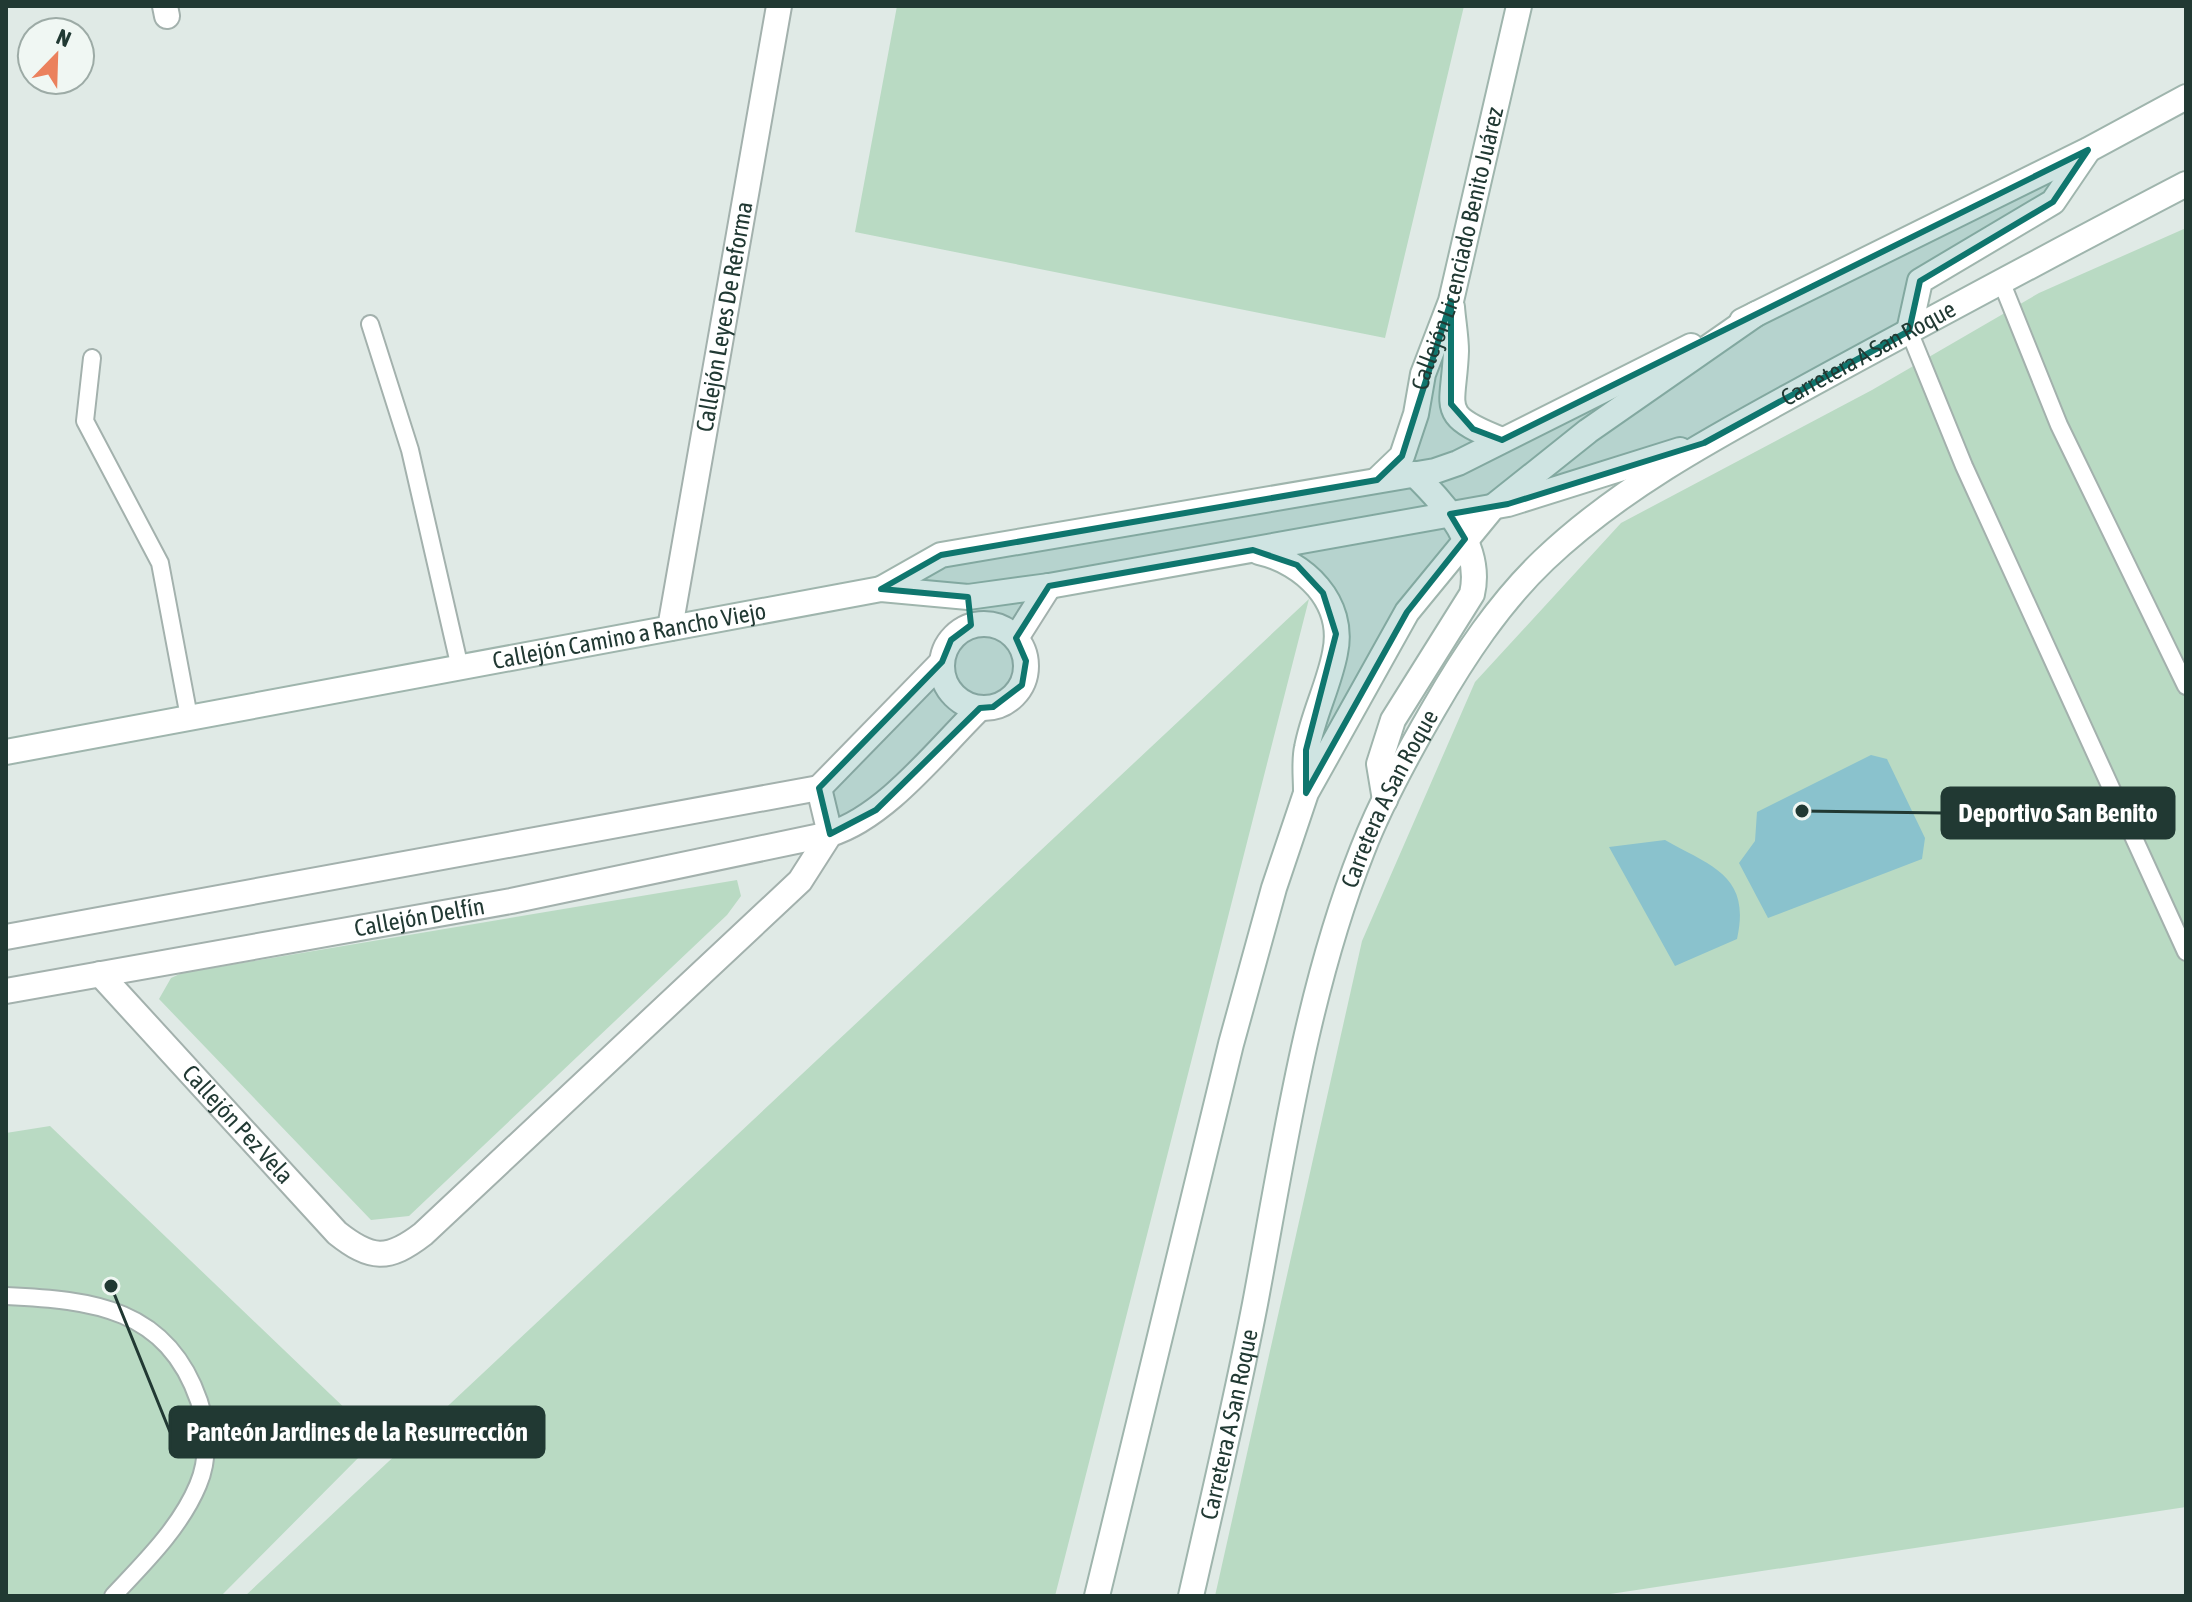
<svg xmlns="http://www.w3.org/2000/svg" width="2192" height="1602" font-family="'Asap Condensed',sans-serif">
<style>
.green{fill:#b9dac3}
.water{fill:#8ac2cd}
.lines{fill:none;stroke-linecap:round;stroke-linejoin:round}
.lane-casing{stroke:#a3b1ad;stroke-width:20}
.street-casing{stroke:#a3b1ad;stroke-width:28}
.secondary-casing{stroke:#9fb5ad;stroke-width:28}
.lane{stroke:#fff;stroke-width:16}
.street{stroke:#fff;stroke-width:24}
.secondary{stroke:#fff;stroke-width:24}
.marked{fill:#0f766e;fill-opacity:0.2;stroke:#0f766e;stroke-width:6;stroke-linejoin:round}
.labels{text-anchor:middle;stroke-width:6;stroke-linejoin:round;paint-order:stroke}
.street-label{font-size:24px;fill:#213933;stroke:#f0f7f3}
.leader{fill:none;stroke:#213933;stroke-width:3}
.callout-dot{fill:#213933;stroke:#f0f7f3;stroke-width:3}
.callout{fill:#213933;stroke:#213933;stroke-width:3}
.callout-label{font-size:26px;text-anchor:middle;font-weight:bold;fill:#fff}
</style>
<rect width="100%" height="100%" fill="#e0eae6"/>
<path class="green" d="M897,6H1464L1385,338L855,232Z
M2186,228V1507L1597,1596H1215L1362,941L1475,682L1621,523L1872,390L2039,293Z
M1309,599L1055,1596H245Z
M737,880L741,896L727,915L409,1216L371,1220L159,999L171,978L182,973Z
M50,1126L377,1439L221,1596H6V1133Z"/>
<path class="water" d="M1871,755L1887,759L1925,838L1922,859L1768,918L1739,863L1755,841L1757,812Z
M1665,840C1713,867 1751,876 1737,939L1675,966L1609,847Z"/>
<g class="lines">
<defs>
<path id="lane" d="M2001,281L2059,425L2186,686
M370,324L410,450L460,668
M1909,331L1964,466L2186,952
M92,358L85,421L160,563L189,717
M6,1296C93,1300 167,1308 199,1401C208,1428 209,1459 198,1485C180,1528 144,1563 113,1596"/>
<g id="street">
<path d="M165,6L167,16"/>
<circle cx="984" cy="666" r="42"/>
<path id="s1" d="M670,628L779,6"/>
<path d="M1016,638L1049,586"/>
<path d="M819,788L942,662"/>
<path d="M6,937L819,788"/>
<path id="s2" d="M100,974L337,1233C371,1260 388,1261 423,1234L800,881L830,834L819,788"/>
<path id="s3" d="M6,991L511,901L830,834C886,817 938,749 980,708"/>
</g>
<g id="secondary">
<path d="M1452,307C1453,321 1456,337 1456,351C1454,410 1436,414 1502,440"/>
<path d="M1742,321L2088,150L2186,97"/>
<path d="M1909,331L1920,281L2053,202L2087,152"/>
<path id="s4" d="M1377,480L1402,456L1416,414L1423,374L1451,301L1519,6"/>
<path d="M1259,552C1304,562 1346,602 1335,653C1329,685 1313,715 1307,748C1304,761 1306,777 1306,791"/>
<path d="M881,589L941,555L1435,471L1458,463L1691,346"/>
<path id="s5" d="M6,752L881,589L968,597L1049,586L1508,504L1680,450"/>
<path d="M1385,800L1379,764L1393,720L1472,594C1483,547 1446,505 1414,474"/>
<path d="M1097,1596L1231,1044L1274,888L1306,793L1407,612L1494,506L1588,431L1756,314"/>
<path id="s6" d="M1191,1596C1213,1499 1236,1402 1255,1304C1283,1155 1306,993 1362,851C1381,802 1407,755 1433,710C1464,656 1499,603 1544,560C1627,481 1732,428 1832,373C1950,309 2067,246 2186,184"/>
</g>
</defs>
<use href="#lane" class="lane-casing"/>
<use href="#street" class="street-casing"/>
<use href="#secondary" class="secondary-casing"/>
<use href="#lane" class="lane"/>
<use href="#street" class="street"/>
<use href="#secondary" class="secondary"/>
</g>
<path class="marked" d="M2088,150L2053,202L1920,281L1909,331L1704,443L1508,504L1450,514L1465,539L1407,612L1306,793V750L1336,634L1323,593L1297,565L1253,550L1049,586L1016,638L1026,661L1022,685L993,707L980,708L876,810L830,834L819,788L942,662L951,640L971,625L968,597L881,589L941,555L1377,480L1402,456L1451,301V404L1473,429L1502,440Z"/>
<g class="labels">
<g class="street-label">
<text dy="8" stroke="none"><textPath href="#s4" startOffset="250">Callejón Licenciado Benito Juárez</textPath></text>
<text dy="8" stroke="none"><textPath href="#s1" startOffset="316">Callejón Leyes De Reforma</textPath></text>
<text dy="8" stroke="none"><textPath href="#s6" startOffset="1496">Carretera A San Roque</textPath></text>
<text dy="8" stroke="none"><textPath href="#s5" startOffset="634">Callejón Camino a Rancho Viejo</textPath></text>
<text dy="8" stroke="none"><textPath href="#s6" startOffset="824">Carretera A San Roque</textPath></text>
<text dy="8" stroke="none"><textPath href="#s3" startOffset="420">Callejón Delfín</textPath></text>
<text dy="8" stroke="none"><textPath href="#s2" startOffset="204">Callejón Pez Vela</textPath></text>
<text dy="8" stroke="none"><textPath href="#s6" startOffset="176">Carretera A San Roque</textPath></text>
</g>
</g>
<path class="leader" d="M1802 811L1942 813M111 1286L170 1432"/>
<g class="callout-dot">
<circle cx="1802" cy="811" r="8"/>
<circle cx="111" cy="1286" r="8"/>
</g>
<g class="callout">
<rect x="1942" y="788" width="232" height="50" rx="8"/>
<rect x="170" y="1407" width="374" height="50" rx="8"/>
</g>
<g class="callout-label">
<text x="2058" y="822">Deportivo San Benito</text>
<text x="357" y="1441">Panteón Jardines de la Resurrección</text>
</g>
<rect width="2192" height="1602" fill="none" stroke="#213933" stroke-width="16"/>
<g transform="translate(56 56) rotate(23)"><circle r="38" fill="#f0f7f3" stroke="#9daba6" stroke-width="2"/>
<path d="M0-6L14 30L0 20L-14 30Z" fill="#eb815d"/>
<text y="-12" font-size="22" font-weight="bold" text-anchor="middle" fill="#213933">N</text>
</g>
</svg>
